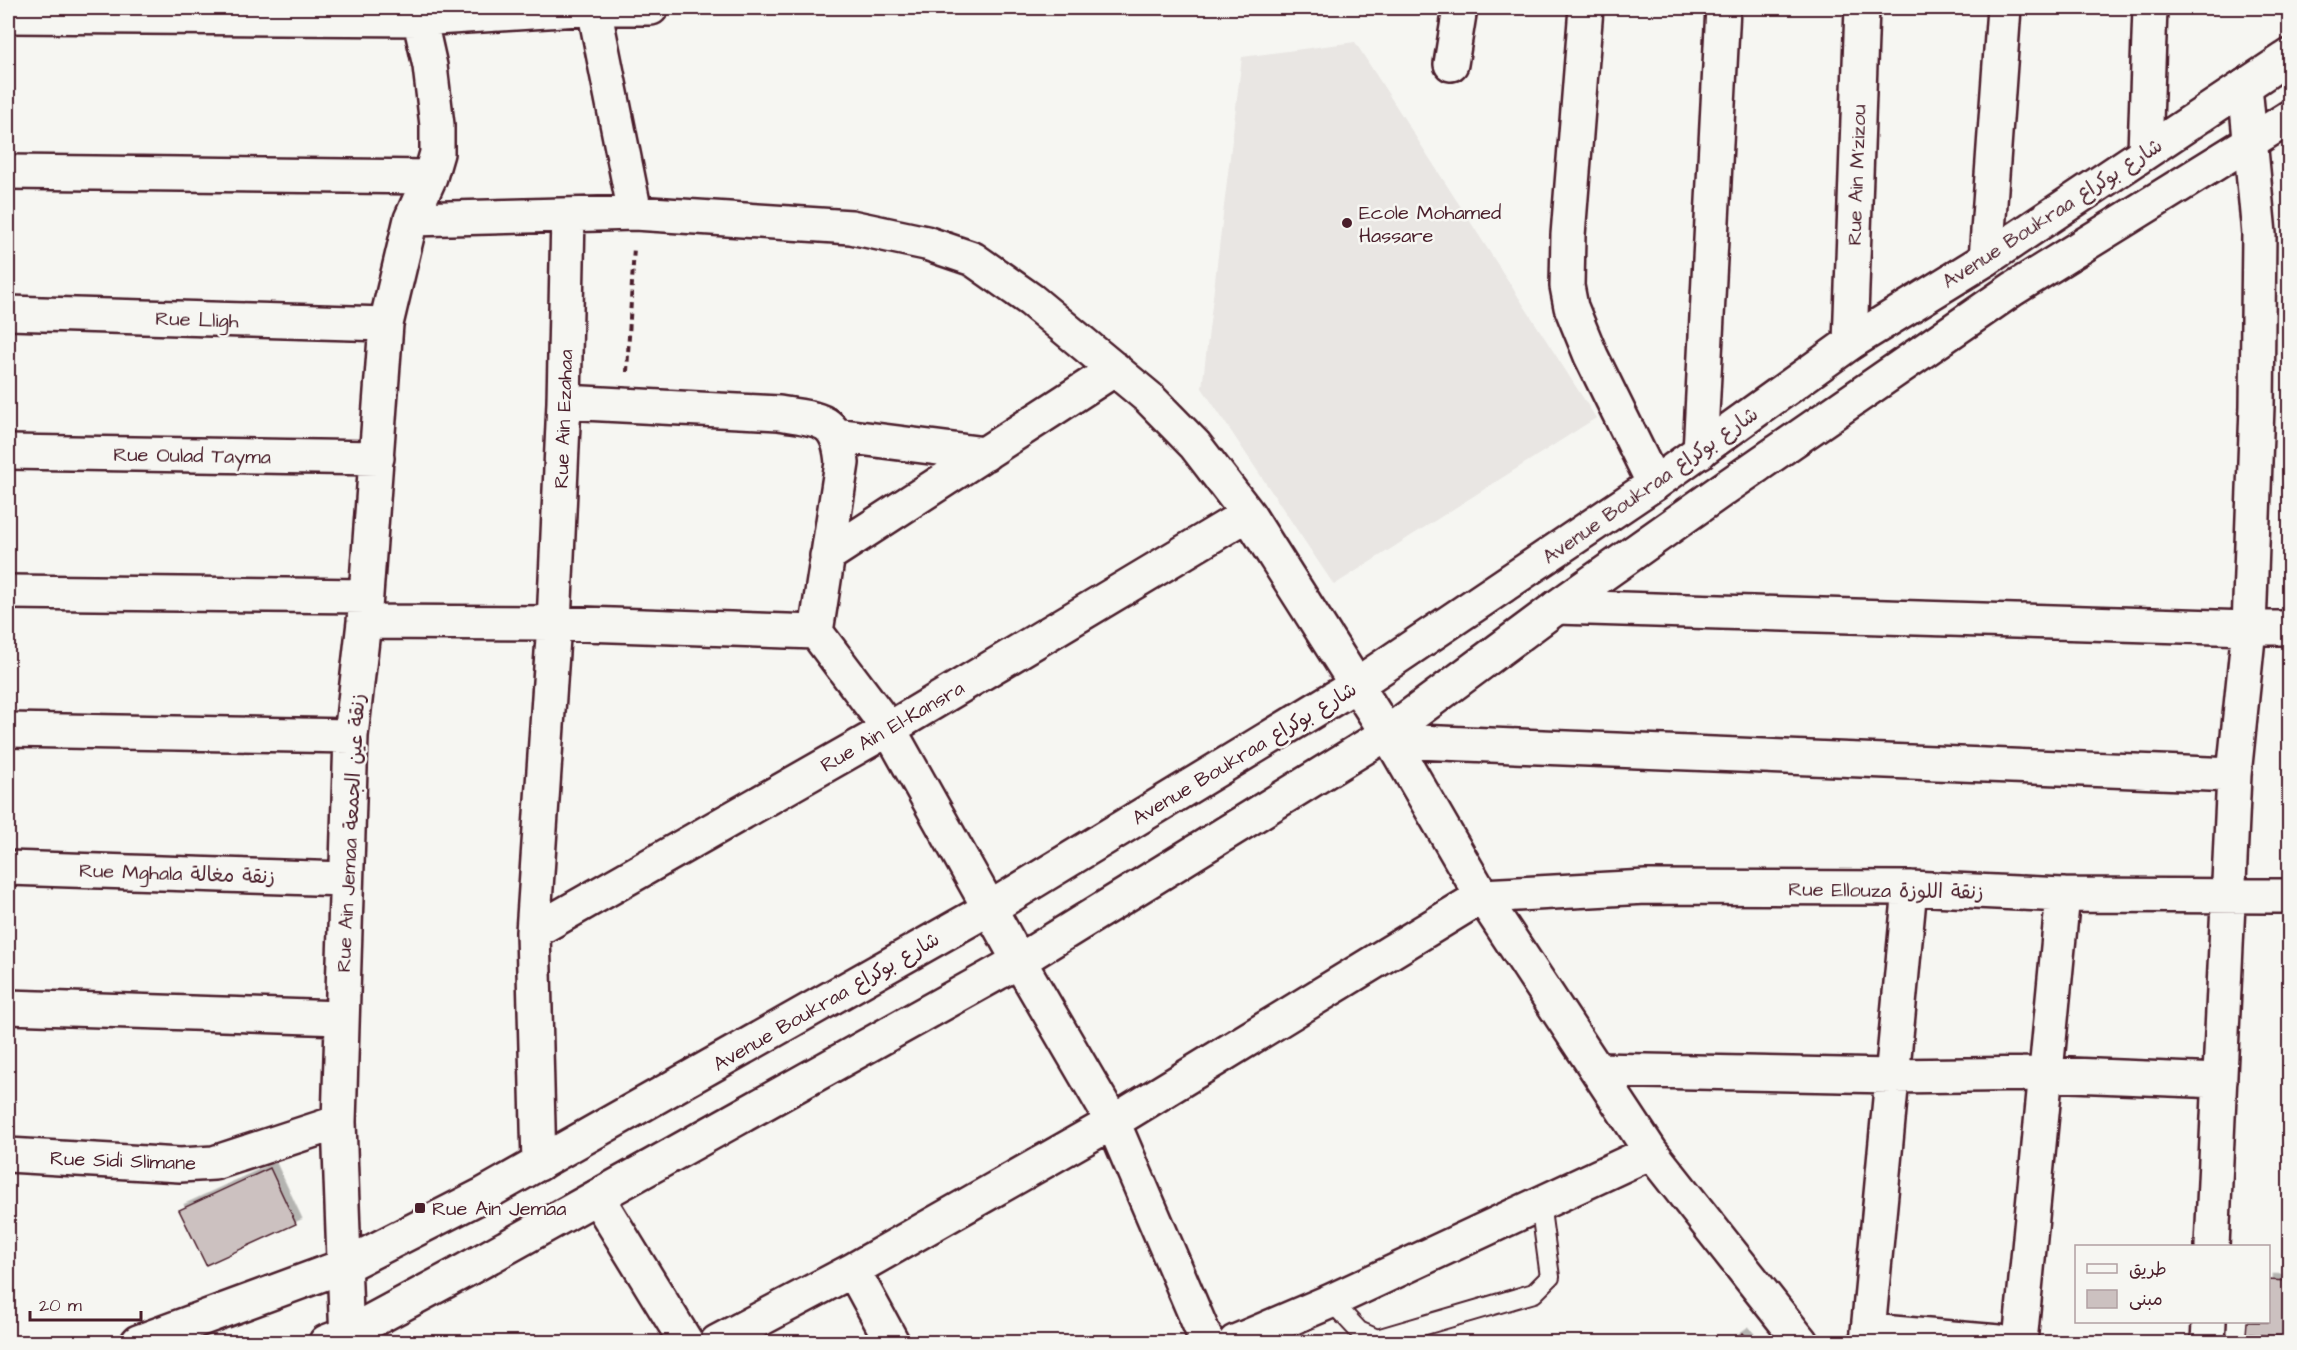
<svg xmlns="http://www.w3.org/2000/svg" width="2297" height="1350" font-family="'Architects Daughter','Playpen Sans Arabic',sans-serif">
<style>
.built{fill:#e9e6e3}
.building{fill:#ccc1c0;stroke:#4a1f2b;stroke-width:1.5;filter:url(#shadow)}
.lines{fill:none;stroke-linecap:round;stroke-linejoin:round}
.lane-casing{stroke:#4a1f2b;stroke-width:22}
.street-casing{stroke:#4a1f2b;stroke-width:38}
.secondary-casing{stroke:#4a1f2b;stroke-width:38}
.path{stroke:#4a1f2b;stroke-width:4;stroke-dasharray:6 4.5;stroke-linecap:butt}
.lane{stroke:#f6f6f2;stroke-width:18}
.street{stroke:#f6f6f2;stroke-width:33}
.secondary{stroke:#f6f6f2;stroke-width:33}
.poi-dot{fill:#4a1f2b;stroke:#f6f6f2;stroke-width:2}
.labels{text-anchor:middle;stroke-width:5;stroke-linejoin:round;paint-order:stroke}
.street-label{font-size:20px;fill:#4a1f2b;stroke:#f6f6f2}
.poi-label{font-size:20px;fill:#4a1f2b;stroke:#f6f6f2;text-anchor:start}
</style>
<defs>
<filter id="shadow"><feDropShadow dx="5.5" dy="-5.5" stdDeviation="0" flood-color="#0004"/></filter>
</defs>
<rect width="100%" height="100%" fill="#f6f6f2"/>
<filter id="ink" filterUnits="userSpaceOnUse"><feTurbulence type="fractalNoise" baseFrequency=".0167" numOctaves="2"/><feDisplacementMap in="SourceGraphic" scale="12" xChannelSelector="R" yChannelSelector="G"/><feConvolveMatrix kernelMatrix="1 2 1 2 8 2 1 2 1" color-interpolation-filters="sRGB"/></filter>
<g filter="url(#ink)">
<path class="built" d="M1355,42L1596,418L1334,585L1202,388L1242,57Z"/>
<path class="building" d="M270,1168L296,1224L206,1265L179,1210Z
M2268,1280L2290,1281L2286,1337L2246,1334L2247,1322H2268Z
M1743,1333L1750,1342H1730Z"/>
<g class="lines">
<defs>
<path id="lane" d="M1331,1301L1359,1331L1377,1339L1534,1293L1550,1277L1540,1203"/>
<path id="street" d="M594,8L635,213
M1586,8L1568,235L1567,286L1571,307L1591,356L1654,484
M8,16L419,19L594,8H651
M1451,64L1460,8
M2145,151L2150,8
M8,172L430,177
M411,219L635,213L851,227L926,243L973,259L1031,300L1149,398L1195,445L1248,514L1392,741L1482,896L1651,1152L1801,1342
M1986,259L2004,8
M8,313L386,324
M1850,343L1862,8
M564,402L779,413C818,420 838,416 842,463L816,632
M836,435L985,454
M8,452L377,458
M1700,452L1723,8
M827,556L1115,369
M8,592L366,596
M1557,607L2249,628H2290
M364,622L554,623L816,632L889,729L1019,961L1113,1122L1207,1342
M8,730L351,736
M1392,741L2234,775
M8,868L346,879
M533,932L889,729L1248,514
M8,1007L341,1018
M1597,1070L1892,1076L2046,1074L2220,1081
M8,1155L180,1165L214,1163L339,1122
M539,1164L533,932L554,623L564,402L568,216
M597,1197L686,1342
M2212,1246L2234,775L2249,628L2257,406L2259,234L2245,86
M1869,1331L1999,1342
M347,1342L339,1122L351,736L364,622L386,324L411,219L430,177L437,153V125L430,66L417,8
M717,1342L853,1270
M892,1342L853,1270L1113,1122L1482,896L1646,887L1910,888L2063,895L2290,896
M1235,1342L1331,1301L1651,1152
M1867,1342L1910,888
M2020,1342L2063,895
M2208,1342L2209,1322"/>
<path id="secondary" d="M138,1342L344,1266L481,1196L990,908L1356,685L1654,484L1850,343L1986,259L2290,56
M326,1342L347,1334L464,1271L1019,961L1386,734L1557,607L1725,488L2013,289L2290,117"/>
</defs>
<use href="#lane" class="lane-casing"/>
<use href="#street" class="street-casing"/>
<use href="#secondary" class="secondary-casing"/>
<path class="path" d="M627,372L634,247"/>
<use href="#lane" class="lane"/>
<use href="#street" class="street"/>
<use href="#secondary" class="secondary"/>
</g>
</g>
<g class="poi-dot">
<circle cx="1347" cy="223" r="6"/>
<rect x="414" y="1202" width="12" height="12" rx="3"/>
</g>
<g class="labels">
<g class="street-label">
<text transform="translate(1856 175) rotate(-88)" y="7">Rue Ain M'zizou</text>
<text transform="translate(2052 213) rotate(-33)" y="7">Avenue Boukraa شارع بوكراع</text>
<text transform="translate(197 319) rotate(2)" y="7">Rue Lligh</text>
<text transform="translate(563 419) rotate(-88)" y="7">Rue Ain Ezahaa</text>
<text transform="translate(192 455) rotate(1)" y="7">Rue Oulad Tayma</text>
<text transform="translate(1650 485) rotate(-35)" y="7">Avenue Boukraa شارع بوكراع</text>
<text transform="translate(892 726) rotate(-30)" y="7">Rue Ain El-Kansra</text>
<text transform="translate(1244 753) rotate(-31)" y="7">Avenue Boukraa شارع بوكراع</text>
<text transform="translate(350 833) rotate(-87)" y="7">Rue Ain Jemaa زنقة عين الجمعة</text>
<text transform="translate(177 873) rotate(2)" y="7">Rue Mghala زنقة مغالة</text>
<text transform="translate(1886 890) rotate(1)" y="7">Rue Ellouza زنقة اللوزة</text>
<text transform="translate(826 1001) rotate(-30)" y="7">Avenue Boukraa شارع بوكراع</text>
<text transform="translate(123 1160) rotate(2)" y="7">Rue Sidi Slimane</text>
</g>
<g class="poi-label">
<text x="1359" y="219">Ecole Mohamed<tspan x="1359" dy="23">Hassare</tspan></text>
<text x="432" y="1215">Rue Ain Jemaa</text>
</g>
</g>
<rect width="2297" height="1350" fill="none" stroke="#f6f6f2" stroke-width="30"/>
<rect x="15" y="15" width="2267" height="1320" fill="none" stroke="#4a1f2b" stroke-width="2" filter="url(#ink)"/>
<rect x="2075" y="1245" width="195" height="78" fill="#f6f6f2" stroke="#b1a0a2" stroke-width="1.5"/>
<rect x="2087" y="1264" width="30" height="9" fill="#f6f6f2" stroke="#b1a0a2" stroke-width="1.5"/>
<text x="2129" y="1275" font-size="18" fill="#4a1f2b">طريق</text>
<rect x="2087" y="1290" width="30" height="18" fill="#ccc1c0" stroke="#b1a0a2" stroke-width="1.5"/>
<text x="2129" y="1305" font-size="18" fill="#4a1f2b">مبنى</text>
<path d="M30 1311v9h111v-9" fill="none" stroke="#4a1f2b" stroke-width="3"/>
<text x="39" y="1311" font-size="18" fill="#4a1f2b" stroke="#f6f6f2" stroke-width="4.5" paint-order="stroke">20 m</text>
</svg>
